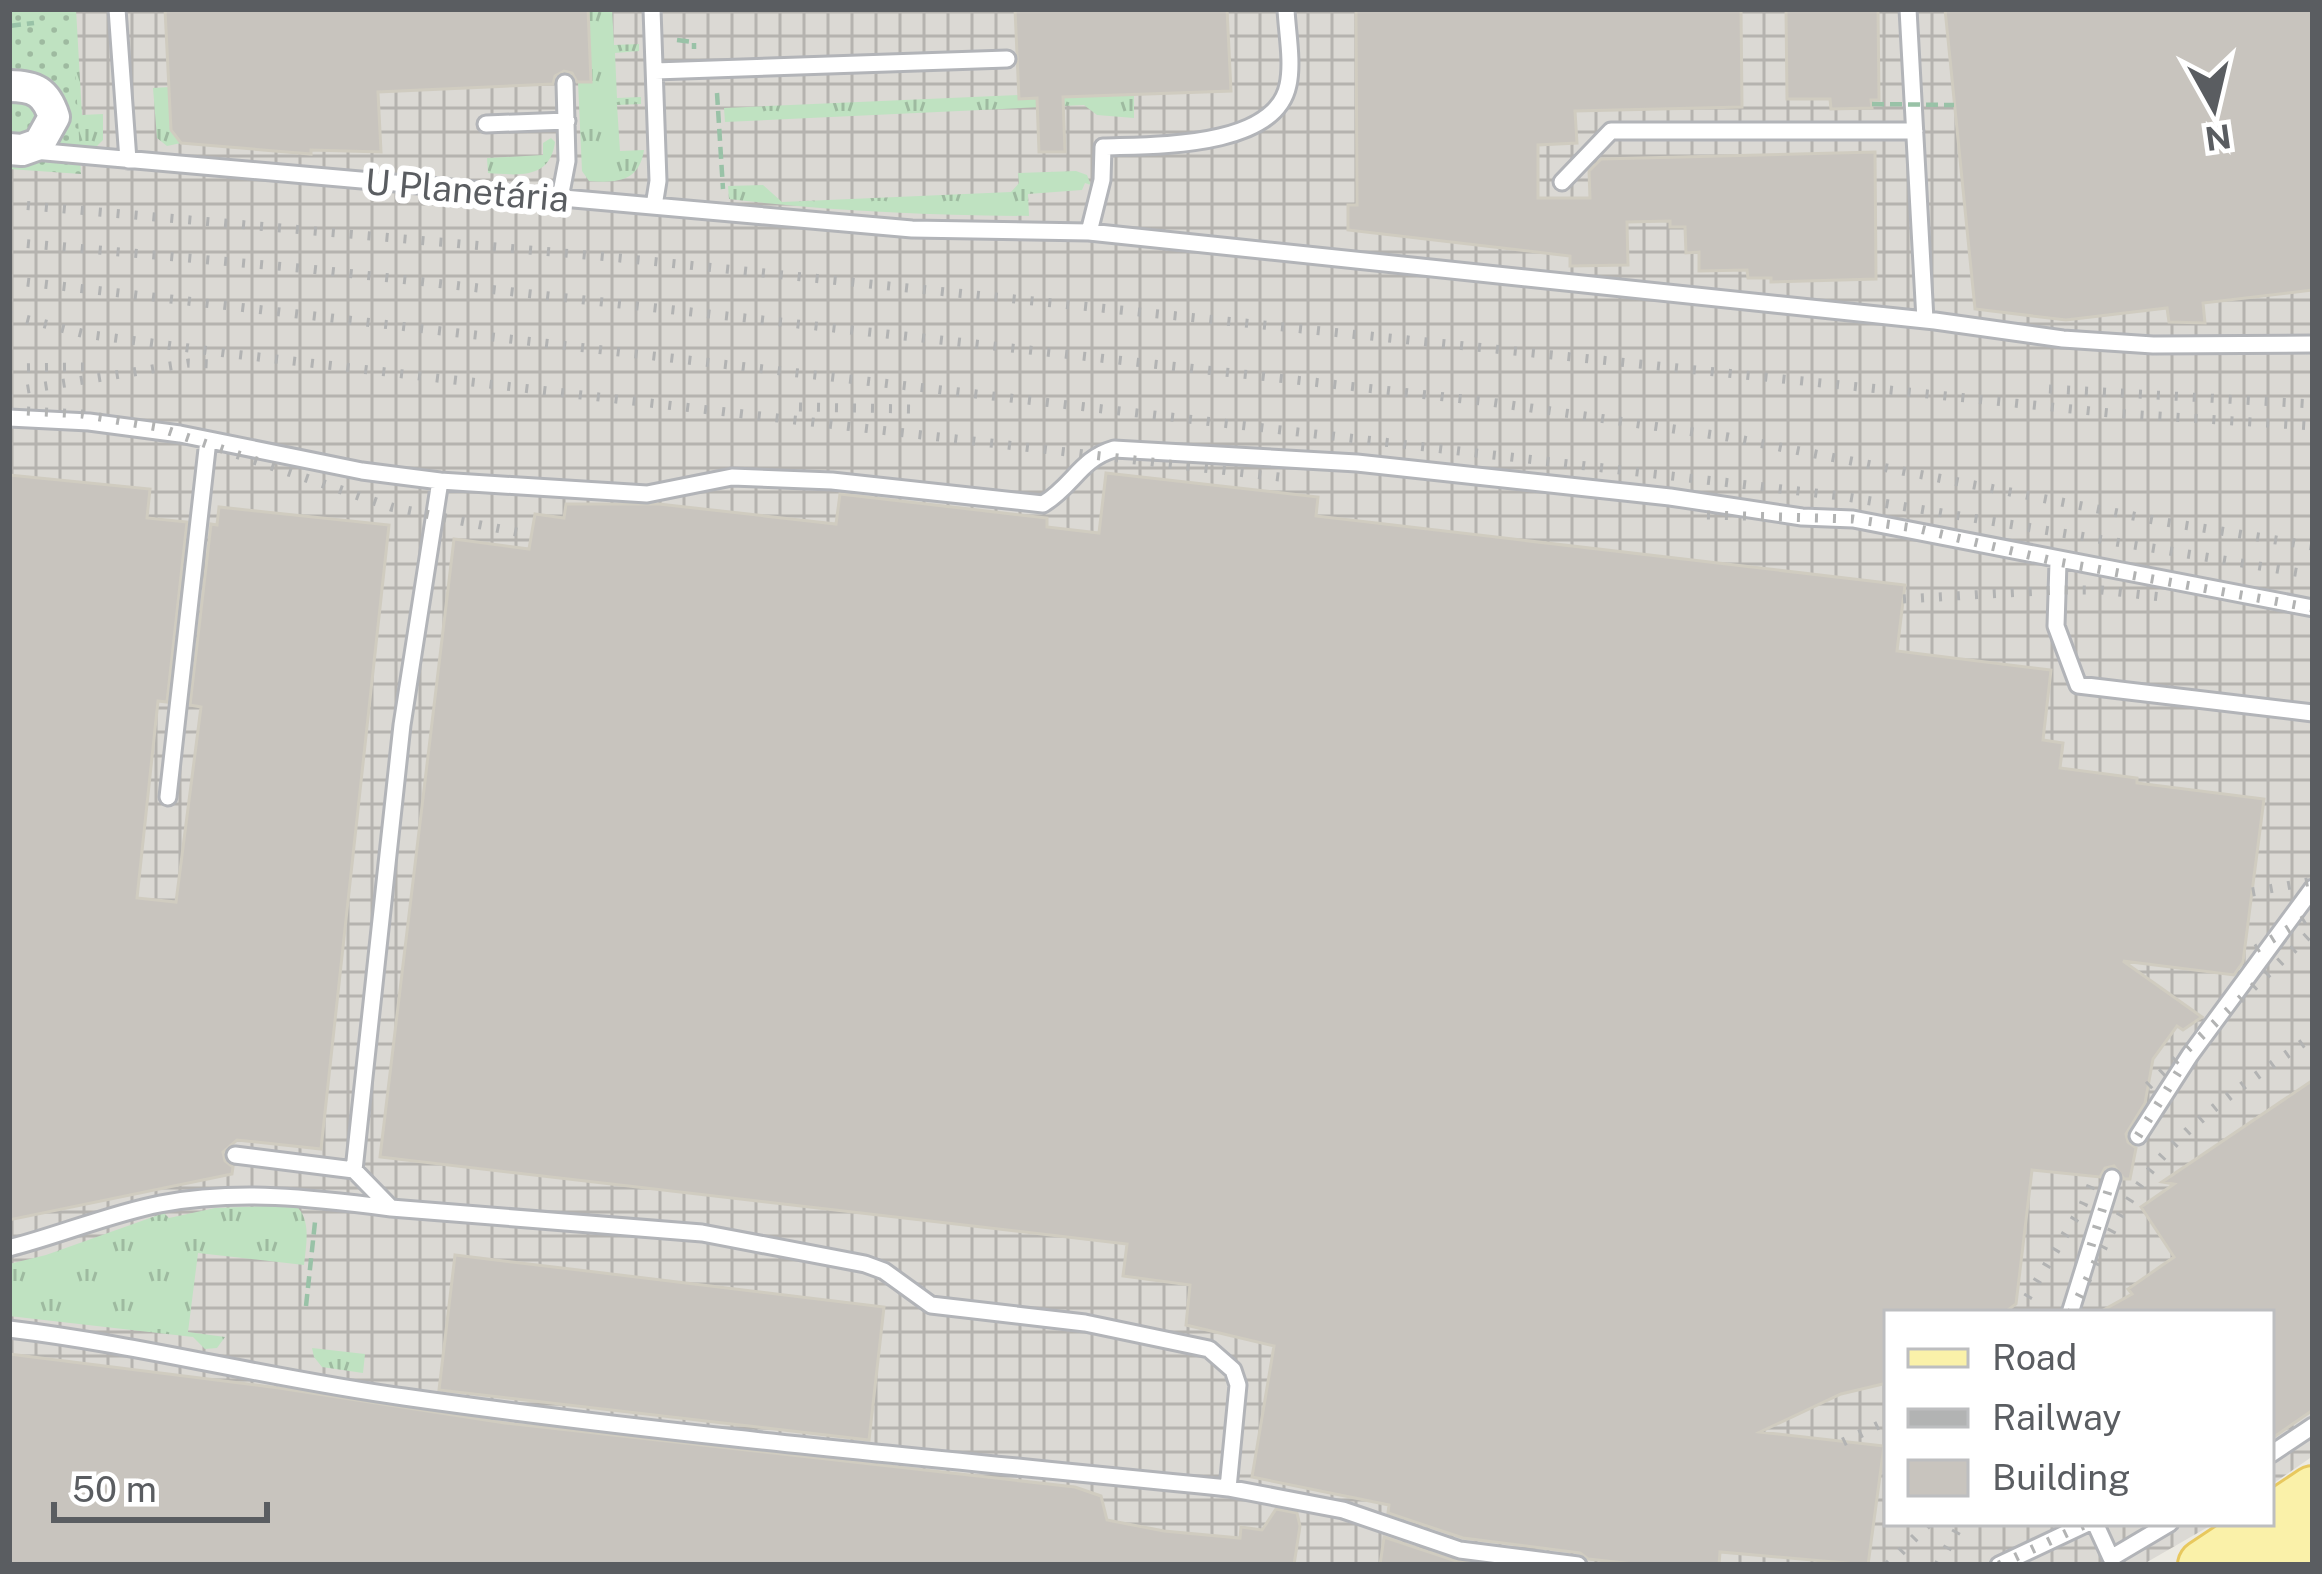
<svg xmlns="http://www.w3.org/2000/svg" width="2322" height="1574" font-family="'Public Sans',sans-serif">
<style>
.industrial{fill:url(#industrial-grid)}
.grass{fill:url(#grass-tufts)}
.park{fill:url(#park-dots)}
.building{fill:#c8c4be;stroke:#d0ccc0;stroke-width:3}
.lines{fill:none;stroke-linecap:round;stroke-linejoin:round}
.lane-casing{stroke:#b2b4b8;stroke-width:21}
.street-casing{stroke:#b2b4b8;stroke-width:36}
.primary-casing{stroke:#e8c85e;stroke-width:54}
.path{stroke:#99c2a7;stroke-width:4.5;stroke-dasharray:12 6;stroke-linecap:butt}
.lane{stroke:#fff;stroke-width:15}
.street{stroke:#fff;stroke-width:30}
.primary{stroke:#faf1a9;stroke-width:48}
.rail{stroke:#b2b3b3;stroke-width:9;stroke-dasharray:3 15;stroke-linecap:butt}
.path-bridge{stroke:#99c2a7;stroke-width:4.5;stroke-dasharray:12 6;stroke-linecap:butt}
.labels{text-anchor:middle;stroke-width:12;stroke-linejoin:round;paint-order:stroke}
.street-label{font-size:36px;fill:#5a5d61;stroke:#fff}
</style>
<defs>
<pattern id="industrial-grid" width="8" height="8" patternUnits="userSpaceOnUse" patternTransform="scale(3)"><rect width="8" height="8" fill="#dbd9d4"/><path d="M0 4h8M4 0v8" fill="none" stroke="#b5b3af"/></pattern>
<pattern id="grass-tufts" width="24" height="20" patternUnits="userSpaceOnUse" patternTransform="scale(3)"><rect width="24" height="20" fill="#bfe2c1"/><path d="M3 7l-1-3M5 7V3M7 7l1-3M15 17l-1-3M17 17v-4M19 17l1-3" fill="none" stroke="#9ebaa0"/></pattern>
<pattern id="park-dots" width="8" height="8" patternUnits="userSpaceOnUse" patternTransform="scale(3)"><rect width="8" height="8" fill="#bfe2c1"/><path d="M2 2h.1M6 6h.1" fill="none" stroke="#9ebaa0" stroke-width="1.8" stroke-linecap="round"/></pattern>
</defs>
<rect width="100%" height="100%" fill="#eceae2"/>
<path class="industrial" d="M9,9H2313V1456L2271,1485V1313H1887V1523H2215L2142,1565H9Z"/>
<path class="grass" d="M70,9H76L82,115L103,114V140L95,148L68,145Z
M588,9H612L614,45L639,44V51L615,53L617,98L641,97V104L617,105L620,151L644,150C639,182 617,183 589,181L582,171L578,82H590Z
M169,87L181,143L167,146L157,138L153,88Z
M1019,95L1020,98L1134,95V118L1097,115L1084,105L725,122L724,108Z
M551,138L555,142C550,180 518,175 488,173L487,158L543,155V143Z
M1076,171L1087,175L1091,185L1085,183L1082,190L1028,194L1029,216C928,215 830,211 729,199L728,186L763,185L782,202L1011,192L1019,183L1018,173Z
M295,1205C312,1219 306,1245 304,1265L198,1253L188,1332L225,1337L217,1348L205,1349L193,1337L9,1316V1264L46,1255L164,1213L169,1218L215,1208Z
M312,1348L365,1354L363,1373L322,1367L314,1357Z"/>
<path class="park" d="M9,9H72L81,174L9,169Z"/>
<path class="building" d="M165,9H588L591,82H577L572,73L564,71L555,76L553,84L378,92L381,152L311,150V154L181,143L171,130Z
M1015,9H1227L1231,91L1063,97L1065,152H1039L1037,98L1019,99Z
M1356,9H1741L1742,107L1575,111L1577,143L1538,145V198H1590L1589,171L1601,159L1875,152L1876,279L1771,282V278H1748L1747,270L1699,271V252L1686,253L1685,227H1670V221L1627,222L1628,265L1570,266V256L1348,230V205H1357Z
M1786,9H1878L1879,100H1871L1872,108L1831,109L1830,99H1787Z
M1945,9H2313V290L2203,303L2205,323L2169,322L2167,308L2066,320L1975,309Z
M1106,473L1318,497L1316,516L1905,585L1897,651L2051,670L2043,740L2063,743L2060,768L2137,778V783L2264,799L2243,962L2234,975L2123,961L2202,1017L2183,1030L2177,1026L2153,1059L2145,1103L2126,1134L2128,1142L2136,1148L2130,1179H2124L2114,1166L2105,1168L2100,1177L2032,1170L2016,1304L2004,1313H1887V1383L1841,1394L1760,1432L1884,1446L1868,1565L1720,1552L1719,1565H1643L1588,1559L1580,1553L1463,1538L1388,1513L1389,1505L1252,1477L1274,1346L1186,1325L1190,1285L1123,1276L1127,1244L380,1157L454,539L529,549L535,514L564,518L566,504H659L836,524L840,494L1047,518V527L1099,533Z
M9,475L150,489L147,518L187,522L167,702L158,701L137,898L176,902L201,707L190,705L211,524L217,525L219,507L389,525L321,1149L237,1140L223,1152L225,1161L233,1167L232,1174L9,1220Z
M2313,1080V1410L2271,1439V1313H2098L2132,1294L2128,1289L2174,1257L2141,1207L2174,1184L2162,1182Z
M455,1255L884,1307L869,1440L439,1390Z
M9,1354L279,1388L505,1423L1075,1487L1101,1496L1107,1520L1164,1531L1240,1538L1241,1527L1262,1530L1276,1509L1297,1513L1300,1526L1294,1565H9Z
M1384,1537L1456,1561L1483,1565H1380Z"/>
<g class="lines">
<defs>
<path id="lane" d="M117,9L128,160
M652,9L658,181L654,206
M1908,9L1925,320
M655,71L1007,59
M486,124L567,121
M34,151L912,229L1089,232L1935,321L2063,339L2153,345L2313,344
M1562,182L1611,131H1915
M560,198L567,161L565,83
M1089,232L1102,180L1103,147C1152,145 1275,149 1288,85C1293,62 1287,32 1286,9
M9,418L89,422L180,434L362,471L440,481L647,494L732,477L832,481L1043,504C1073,486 1080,459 1114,449L1357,463L1670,497L1802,517L1853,519L2313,608
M440,481L402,725L354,1170L391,1208L702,1233L865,1264L884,1271L931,1305L1085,1323L1209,1349L1233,1370L1238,1385L1228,1488
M2058,562L2056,626L2078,685L2313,713
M168,797L208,440
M2138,1136L2190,1055L2313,888
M235,1155L354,1170
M9,1248C60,1235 109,1214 160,1204C238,1189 313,1198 391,1208
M2070,1313L2112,1178
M9,1329C142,1345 271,1379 404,1397C677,1436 953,1460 1228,1488L1343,1510L1460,1550L1578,1565
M2271,1454L2313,1426
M2095,1523L2111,1558L2170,1523
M1999,1565L2088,1523"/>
<path id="street" d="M9,86C35,86 46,92 54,117L39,144L22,150L9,149"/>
<path id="primary" d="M2271,1519L2313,1491
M2203,1565L2266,1523
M2272,1565L2313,1540"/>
</defs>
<use href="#lane" class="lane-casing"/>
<use href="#street" class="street-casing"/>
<use href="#primary" class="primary-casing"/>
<path class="path" d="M9,26L34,23
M677,40L694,42V49
M717,93L723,189
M306,1306L315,1222"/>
<use href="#lane" class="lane"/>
<use href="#street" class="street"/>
<use href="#primary" class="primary"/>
<path class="rail" d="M9,204L620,258L2110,413L2313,426
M9,242L310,269L1490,402L1728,437L2159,521L2313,546
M9,280L1841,496L2313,575
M9,315L85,334L233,354L1288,478
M9,368L87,367
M2049,389L2313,404
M9,392L189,363L212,364
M799,407L913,409
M9,410L82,414L157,427L391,507L531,535
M1707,515L1853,519L1920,529L2058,562L2313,608
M1903,599L2057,590H2101L2170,598
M2252,892L2313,881
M2256,949L2313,914
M2148,1086L2313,931
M2138,1136L2179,1071
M2091,1246L2112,1178
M2018,1313L2083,1205L2095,1176
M2071,1313C2097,1261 2121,1203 2160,1159C2204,1110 2259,1074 2313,1036
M1843,1442L1887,1421
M1888,1565L1929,1523
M1938,1565L1961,1523
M1999,1565L2088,1523"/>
<path class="path-bridge" d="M1872,104L1954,105"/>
</g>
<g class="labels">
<g class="street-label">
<text transform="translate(467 190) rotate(5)" y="13">U Planetária</text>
</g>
</g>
<rect width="2322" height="1574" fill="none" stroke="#5a5d61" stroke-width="24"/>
<rect x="1884" y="1310" width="390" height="216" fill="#ffffff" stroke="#bdbec0" stroke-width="3"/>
<rect x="1908" y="1349" width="60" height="18" fill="#faf1a9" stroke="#bdbec0" stroke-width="3"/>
<text x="1992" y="1370" font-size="36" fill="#5a5d61">Road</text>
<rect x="1908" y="1409" width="60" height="18" fill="#b2b3b3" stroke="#bdbec0" stroke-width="3"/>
<text x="1992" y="1430" font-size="36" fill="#5a5d61">Railway</text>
<rect x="1908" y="1460" width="60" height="36" fill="#c8c4be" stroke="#bdbec0" stroke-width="3"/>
<text x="1992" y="1490" font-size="36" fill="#5a5d61">Building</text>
<g transform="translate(2214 108) rotate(172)" stroke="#ffffff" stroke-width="9" paint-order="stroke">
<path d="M0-9L21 45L0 30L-21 45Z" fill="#5a5d61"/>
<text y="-18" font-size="33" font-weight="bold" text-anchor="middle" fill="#5a5d61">N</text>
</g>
<path d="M54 1502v18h213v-18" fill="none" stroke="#5a5d61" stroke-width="6"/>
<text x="72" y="1502" font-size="36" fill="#5a5d61" stroke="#ffffff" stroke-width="9" paint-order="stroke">50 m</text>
</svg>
